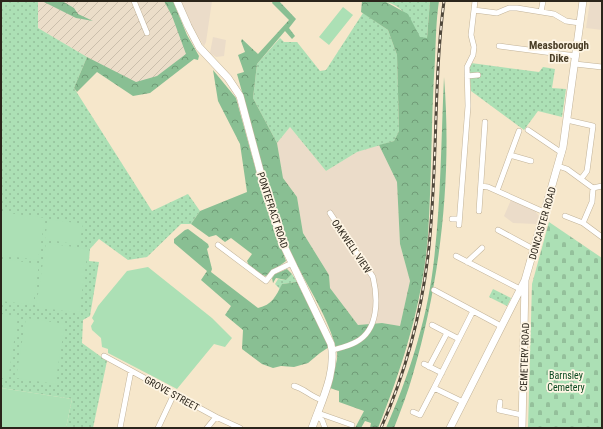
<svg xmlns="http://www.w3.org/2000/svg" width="603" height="429" font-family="'Roboto Condensed',sans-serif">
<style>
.commercial{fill:#ebdcc9}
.industrial{fill:url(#industrial-furrows)}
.grass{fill:url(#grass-dots)}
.forest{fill:url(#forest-crowns)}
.cemetery{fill:url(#cemetery-stones)}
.pitch{fill:#ace0b5}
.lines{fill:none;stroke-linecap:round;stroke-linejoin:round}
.minor-casing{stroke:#c2b399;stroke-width:6}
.highway-casing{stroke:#c2b399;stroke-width:8}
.minor{stroke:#fff;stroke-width:5}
.highway{stroke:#fff;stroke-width:7}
.rail-casing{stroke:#4f473a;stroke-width:3}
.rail{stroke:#fef5e4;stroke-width:1.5;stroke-dasharray:4.5;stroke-linecap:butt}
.labels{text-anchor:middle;stroke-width:3.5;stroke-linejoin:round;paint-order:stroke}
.street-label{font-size:10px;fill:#2b251b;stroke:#fef5e4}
.park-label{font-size:10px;fill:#0b4920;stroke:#fef5e4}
.neighbourhood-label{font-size:11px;font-weight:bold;fill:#493d26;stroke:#fef5e4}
</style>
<defs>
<pattern id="industrial-furrows" width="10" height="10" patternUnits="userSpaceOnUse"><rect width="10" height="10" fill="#ebddc9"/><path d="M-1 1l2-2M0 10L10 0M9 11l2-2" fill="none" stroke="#cabeac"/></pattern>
<pattern id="grass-dots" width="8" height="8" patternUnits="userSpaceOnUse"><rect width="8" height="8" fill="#ace0b5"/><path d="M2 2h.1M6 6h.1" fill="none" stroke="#94c09b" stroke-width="1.8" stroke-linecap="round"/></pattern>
<pattern id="forest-crowns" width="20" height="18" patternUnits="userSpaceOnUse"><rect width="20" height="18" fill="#89bf93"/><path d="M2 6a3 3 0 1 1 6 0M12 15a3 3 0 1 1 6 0" fill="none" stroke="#709b77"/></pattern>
<pattern id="cemetery-stones" width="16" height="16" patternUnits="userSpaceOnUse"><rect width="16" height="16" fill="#ace0b5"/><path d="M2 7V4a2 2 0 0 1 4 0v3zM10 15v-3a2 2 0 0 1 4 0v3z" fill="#94c09b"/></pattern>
</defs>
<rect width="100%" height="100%" fill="#f6e7cb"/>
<path class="commercial" d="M181,1H212L206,42L204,46L191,24Z
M590,1H602V30L586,28Z
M213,37L226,40L224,56L216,57L210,53Z
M290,127L326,171L357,152L379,145L397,182L400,244L410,281L400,326L382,323L358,325L330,288L329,275L303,233L297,197L283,178L277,143Z
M511,200L535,211L539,216L536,224L513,223L504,216Z"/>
<path class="industrial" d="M38,1H173L191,52L158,79L136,87L125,78L87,57L38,28Z"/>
<path class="grass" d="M1,1H38V28L87,57L74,88L152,211L188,194L200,211L191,224H181L147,257L128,260L99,239L90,249L89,261L99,262L90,316L83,320L82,343L107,361L93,428H66L72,399L1,388Z
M380,1H430L427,38H420C411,20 402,3 380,1Z
M363,13L388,30L397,55L399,131L394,141L357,152L326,171L290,127L277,143L253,98L257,64L280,38L284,42H297L320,71L326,70Z
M471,63L539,72L543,67L555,69L552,88L566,89L562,117L538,111L524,130L471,91L469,67Z
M292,274L297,282L282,284L280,289L275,284L278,279L286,280Z
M493,289L511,298L507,306L489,297Z"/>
<path class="forest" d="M42,1H62L74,8L78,14L93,21L76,18Z
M164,1H173L187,35L199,56L198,60L194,59L150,93L133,96L97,72L77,92L74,88L87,57L136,82L157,76L186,54L172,16Z
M273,1H279L296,19L289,28L295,36L292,39L285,31L257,64L253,98L277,143L283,178L297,197L303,233L329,275L330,288L358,325L382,323L400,326L410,281L400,244L397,182L379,145L394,141L399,131L397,55L388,30L361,12L362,1L386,2L408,14L420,37L427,38L430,1H439C436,20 436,40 435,59C431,117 432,176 428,235C423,301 403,366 378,428H370L371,423L365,421L361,428H355L364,411L339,402V391L330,388C330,377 339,361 337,353C329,315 304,283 289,248C266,193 254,132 237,74L244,72L238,55L245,52L241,41L242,39L258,54L289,20L272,3Z
M213,70L236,98L265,203L286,261L266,276C259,275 249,268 247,261L252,254L231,238L225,242L216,235L209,237L191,224L200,211L247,192L240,144L218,101Z
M444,77C452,176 441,278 413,374C408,392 401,410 394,428H386C408,378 426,323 433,268C441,205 441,141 444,77Z
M188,229L208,244L209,247L207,249L212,269L211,272L258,308C272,305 276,296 282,284L297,282L329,347L320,353L308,363L294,367L281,366L273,368L262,364L242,349L243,330L225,315L231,306L201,280L207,271L174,243V239L185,230Z
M287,269L292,274L286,280L276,278L273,283L272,278L275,274Z"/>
<path class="cemetery" d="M549,222L602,258V428H528L532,284Z"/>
<path class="pitch" d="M343,7L353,15L329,45L319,37Z
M1,212L45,218L38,260L1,255Z
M48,219L83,224L79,245L45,239Z
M46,243L88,249L79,313L36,307Z
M1,259L39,264L33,305L1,301Z
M148,267L212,318L232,338L225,347L214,344L177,389L108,353V349L102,347L101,338L92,330L91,326L94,321L92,318L98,306L127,271Z
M1,314L18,316L8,379L1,378Z
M26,318L65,324L55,384L16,378Z
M1,388L72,399L66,428H1Z"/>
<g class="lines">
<defs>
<path id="minor" d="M134,1L147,33
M474,10L497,13L509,8H517L554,14L566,21L580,23
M541,12L543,1
M499,46L576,56
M575,64L602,67
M467,76L478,75
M567,120L593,126L587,171L581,179
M528,130L562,153
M510,155L531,161
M558,166L567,169L593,188L602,186
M481,186L488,187L544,212
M497,191L519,131
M479,211L485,122
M330,213L373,277C378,298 379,330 356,342C349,346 340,348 333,350
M565,216L583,223L602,237
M452,219H459
M583,223L592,202L593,188
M459,225L468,106L467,67L473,55L474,47L471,35L475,1
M498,230L535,250
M218,245L266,281L273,272L292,263
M456,256L520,289
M467,262L482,248
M434,290L501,326
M432,325L459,339
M104,356L216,417L240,428
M424,364L442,373
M429,367L447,333
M294,386C305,389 311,397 322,400
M463,402L434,388L473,311
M500,402L499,410L522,415
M413,412L420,415L434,388
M318,413L352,425
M316,416L322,420L325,428
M120,428L131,371
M158,428L174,394
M207,428L216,417"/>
<path id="highway" d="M177,1L188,26L199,47L228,78L240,96L263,182L282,242L331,344C337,372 321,402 312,428
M450,428L525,280L563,147L583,1
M522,428L525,281"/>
</defs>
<use href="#minor" class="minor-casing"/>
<use href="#highway" class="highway-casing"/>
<use href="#minor" class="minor"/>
<use href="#highway" class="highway"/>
<defs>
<path id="rail" d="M381,428C405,374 421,314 428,256C438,171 433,85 444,1"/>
</defs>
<use href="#rail" class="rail-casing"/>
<use href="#rail" class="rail"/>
</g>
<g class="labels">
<g class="street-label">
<text transform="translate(273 210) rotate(72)" y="4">PONTEFRACT ROAD</text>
<text transform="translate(542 223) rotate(-74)" y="4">DONCASTER ROAD</text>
<text transform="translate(352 246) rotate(56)" y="4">OAKWELL VIEW</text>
<text transform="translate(524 357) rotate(-88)" y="4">CEMETERY ROAD</text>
<text transform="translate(172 393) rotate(29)" y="4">GROVE STREET</text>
</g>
<g class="park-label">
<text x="566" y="379">Barnsley<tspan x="566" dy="12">Cemetery</tspan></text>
</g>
<g class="neighbourhood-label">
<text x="559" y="49">Measborough<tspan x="559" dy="13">Dike</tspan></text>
</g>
</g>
<rect width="603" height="429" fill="none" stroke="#2b251b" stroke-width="4"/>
</svg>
